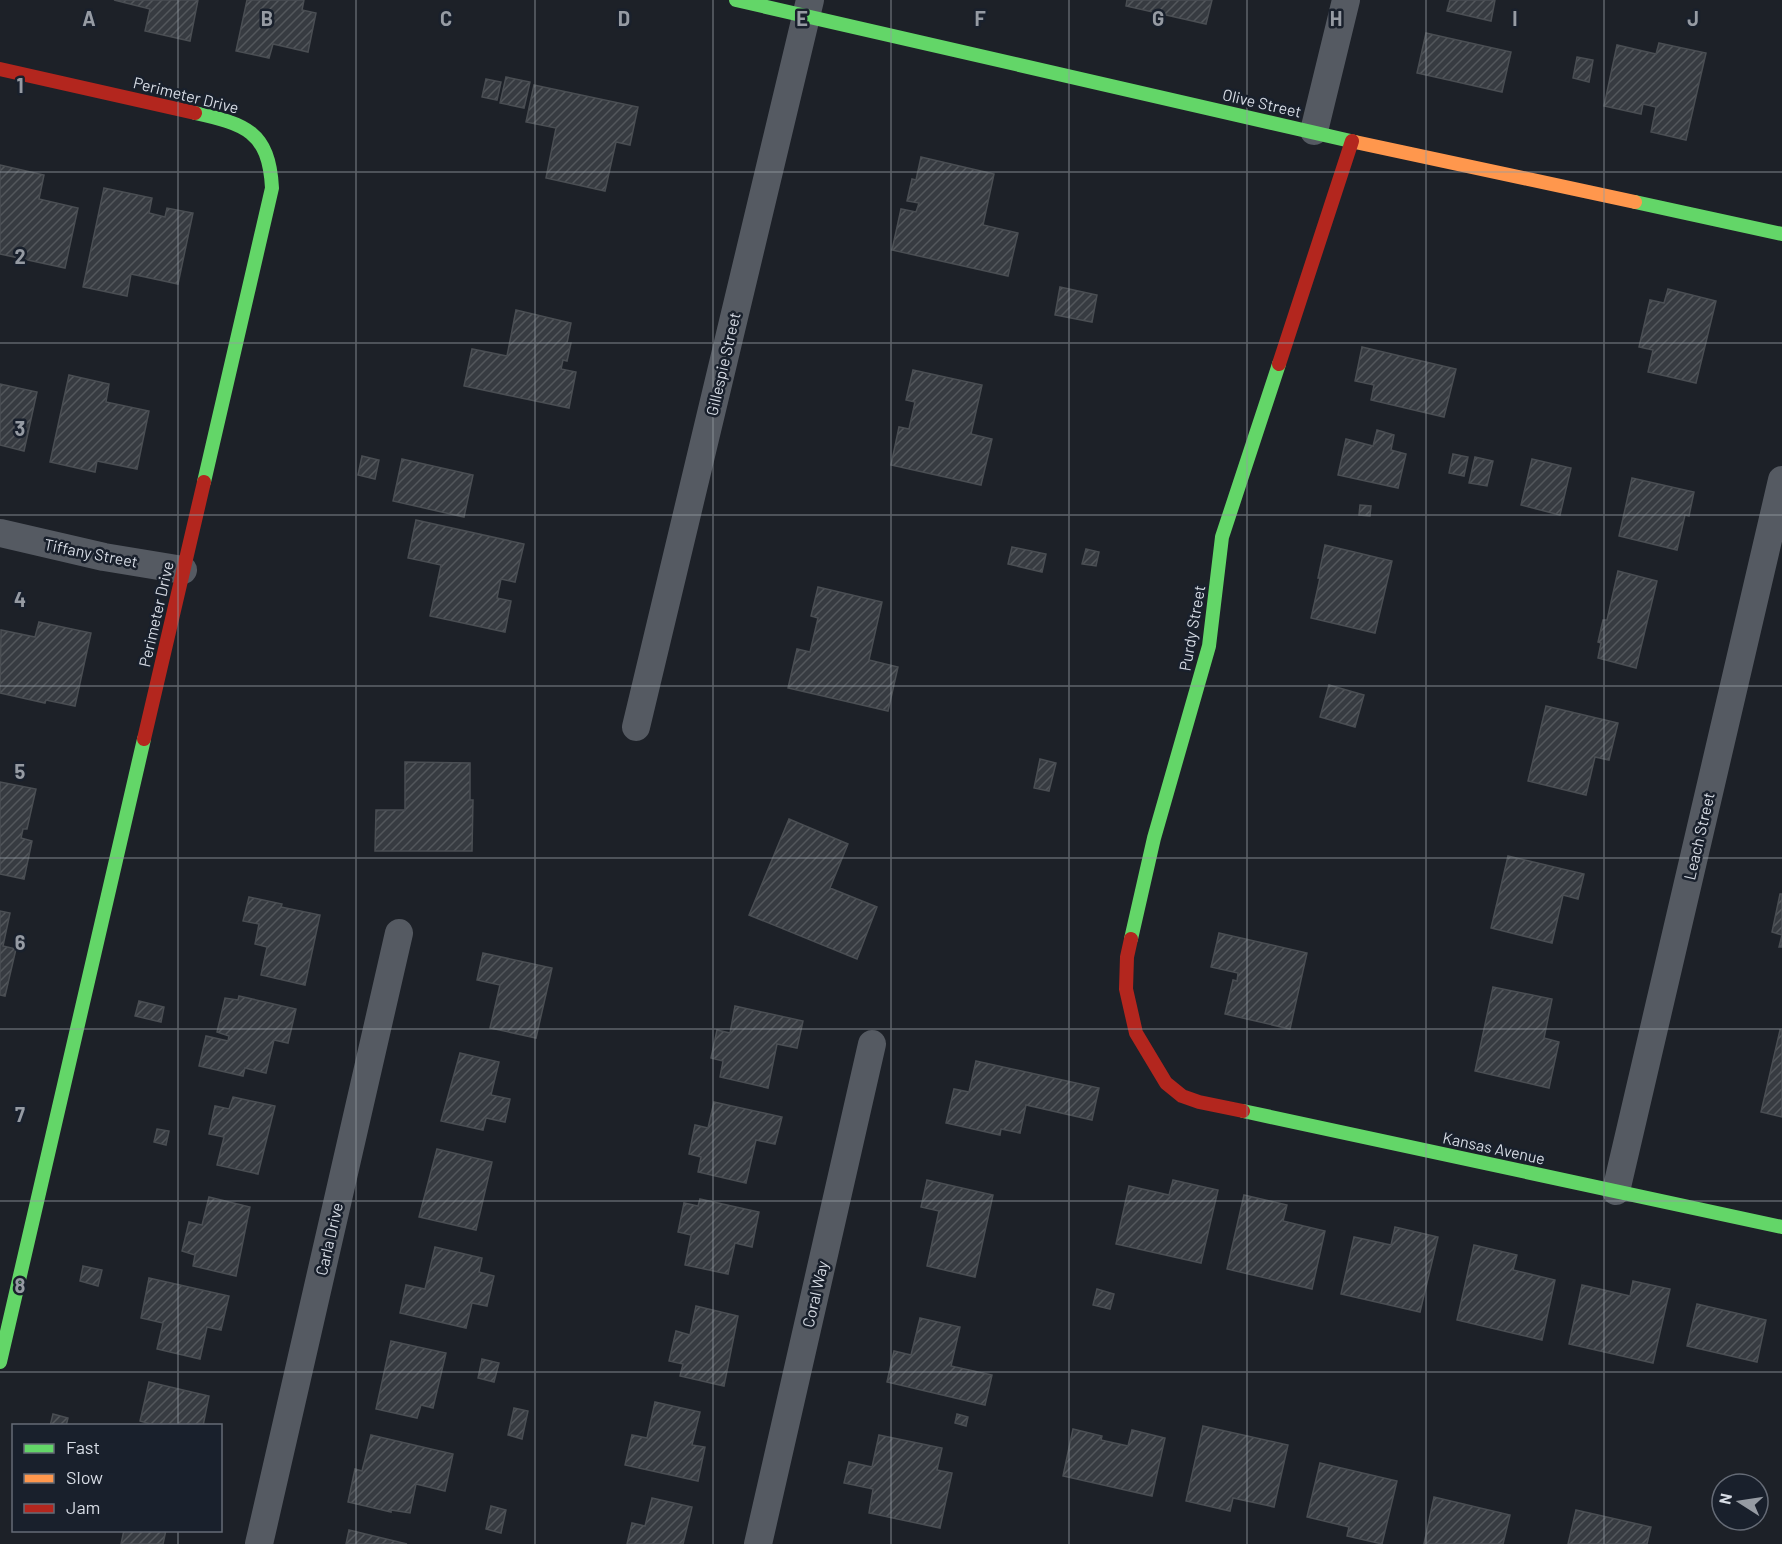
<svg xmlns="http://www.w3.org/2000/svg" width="1782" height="1544" font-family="Barlow,sans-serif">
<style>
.building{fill:url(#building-hatch);stroke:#4a4e53;stroke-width:1.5}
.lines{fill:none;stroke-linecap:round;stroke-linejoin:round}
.street{stroke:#555a62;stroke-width:28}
.fast{stroke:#63d668;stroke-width:14}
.slow{stroke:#ff974d;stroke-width:14}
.jam{stroke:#b3261e;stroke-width:14}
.grid{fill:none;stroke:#969ba3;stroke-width:1.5;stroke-opacity:0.55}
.labels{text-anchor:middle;stroke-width:5;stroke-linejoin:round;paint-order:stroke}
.street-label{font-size:16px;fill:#d7dce5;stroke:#19202c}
.grid-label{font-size:20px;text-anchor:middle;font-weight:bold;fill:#969ba3;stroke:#19202c;stroke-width:5;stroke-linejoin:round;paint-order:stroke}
</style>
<defs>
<pattern id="building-hatch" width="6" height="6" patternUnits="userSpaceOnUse" patternTransform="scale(1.5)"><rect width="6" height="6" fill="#373b41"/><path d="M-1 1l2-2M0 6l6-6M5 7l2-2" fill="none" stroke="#53575c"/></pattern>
</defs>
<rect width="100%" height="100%" fill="#1d2128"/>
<path class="building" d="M114,0H198L190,41L145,31L150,9Z
M247,0H304L302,10L316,13L308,52L273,44L269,58L236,51Z
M1127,0H1212L1206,24L1126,6Z
M1450,0H1495L1491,21L1447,11Z
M1426,33L1511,52L1502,92L1417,73Z
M1659,43L1706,53L1686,140L1651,132L1656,107L1643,104L1641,114L1604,106L1617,45L1656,54Z
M1577,57L1593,60L1589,82L1573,78Z
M506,77L530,82L524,108L500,103Z
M486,79L501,82L497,100L482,97Z
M534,85L638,107L630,145L616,142L605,191L546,178L556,128L526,122Z
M921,157L994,174L983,225L1018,233L1008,276L892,250L901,209L916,212L919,203L907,201L912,179L916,180Z
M0,165L44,175L39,199L78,208L65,268L0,254Z
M104,188L152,198L149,213L165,217L167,208L193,213L178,284L131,274L127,296L83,287Z
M1060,287L1097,295L1092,322L1055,315Z
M1668,289L1716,301L1696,383L1648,372L1653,350L1639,347L1650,300L1664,303Z
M516,310L571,323L567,343H571L567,361L563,360L561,369L576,372L569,408L464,386L472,349L507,356Z
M1362,347L1456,369L1444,417L1371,400L1374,385L1355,381Z
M913,370L982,385L971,434L992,439L981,485L891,465L899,427L909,429L915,402L906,400Z
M69,375L109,384L106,402L149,411L137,469L97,461L95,472L50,462Z
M0,384L37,392L24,451L0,445Z
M1377,430L1394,435L1391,450L1406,454L1398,488L1338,475L1346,439L1373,446Z
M1453,454L1468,457L1464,476L1449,473Z
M362,456L379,460L375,479L358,475Z
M1475,457L1493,461L1487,486L1469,483Z
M402,459L473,475L464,517L393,501Z
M1532,459L1571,468L1560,515L1521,505Z
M1632,478L1694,492L1689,516L1685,515L1677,550L1619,536Z
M1360,505L1371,506L1370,516L1359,515Z
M416,520L524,544L515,582L501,579L497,598L511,601L505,632L430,616L441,565L408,558Z
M1325,545L1392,561L1375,633L1311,618L1320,578H1318Z
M1012,547L1046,554L1042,572L1008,564Z
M1086,549L1099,552L1096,566L1082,564Z
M1618,571L1657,581L1636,668L1598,658L1601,643L1598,642L1603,620H1607Z
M818,587L882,602L869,660L898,667L888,711L788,688L797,649L810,652L818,618L811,616Z
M39,622L91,633L75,706L46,700L45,703L0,693L1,630L35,637Z
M1329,685L1364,695L1355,727L1320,717Z
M1546,706L1618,723L1609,760L1595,757L1586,795L1528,781Z
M1040,759L1056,763L1049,791L1034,788Z
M405,762L470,763V800H473L472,851H375L376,810H405Z
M0,782L36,789L27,829H23L21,838L32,841L24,879L0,874Z
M789,819L848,844L830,888L877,907L857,959L749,915Z
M1508,856L1584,874L1578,899L1563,895L1552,943L1491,928Z
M1780,894H1782V947H1779L1782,935L1772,932Z
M249,897L282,904L281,907L320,915L305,985L261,975L267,947L255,944L259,924L243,921Z
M0,911L10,913L3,946L16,949L5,996L0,995Z
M1219,933L1307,953L1290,1029L1225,1014L1233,980L1237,981L1238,973L1211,967Z
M483,953L552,968L536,1038L490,1028L500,985L477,980Z
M1493,987L1552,999L1544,1038L1559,1042L1549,1088L1475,1071Z
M239,996L296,1009L288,1043L274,1040L266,1073L245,1068L243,1076L199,1066L206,1036L228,1041L229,1036L217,1032L225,998L238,1000Z
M139,1001L164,1007L161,1022L135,1016Z
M735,1006L803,1021L797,1048L777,1044L768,1088L720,1077L723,1061L711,1058L717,1030L730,1033Z
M1780,1030L1782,1031V1117L1761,1112Z
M460,1053L499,1062L491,1095L510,1099L505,1122L486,1118L483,1130L441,1121Z
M976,1061L1099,1088L1092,1120L1026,1105L1020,1133L1001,1129L1000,1135L946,1123L954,1089L969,1092Z
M233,1097L275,1106L258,1174L217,1165L224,1137L209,1134L215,1106L229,1109Z
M714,1102L782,1117L775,1144L756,1140L746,1183L698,1172L701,1157L689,1154L695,1125L708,1128Z
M157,1129L169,1131L166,1145L154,1142Z
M437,1149L492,1162L476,1230L419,1217Z
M927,1180L993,1195L975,1277L927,1266L939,1211L921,1207Z
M1173,1180L1218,1190L1201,1263L1116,1244L1129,1186L1169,1195Z
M1244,1195L1287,1205L1283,1221L1325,1231L1312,1289L1227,1269Z
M209,1197L250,1207L236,1276L193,1266L195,1255L182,1251L189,1222L202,1225Z
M700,1199L759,1212L752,1247L735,1243L728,1274L685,1265L691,1235L678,1232L684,1203L698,1206Z
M1395,1227L1438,1237L1420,1312L1341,1294L1354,1237L1391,1245Z
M1474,1245L1517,1255L1513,1270L1555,1280L1542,1340L1457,1320Z
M435,1247L482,1258L479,1272L494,1276L487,1306L472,1303L466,1328L400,1313L406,1285L425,1289Z
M83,1266L102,1270L98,1286L80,1281Z
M149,1278L229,1296L221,1330L207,1327L200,1359L157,1349L163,1323L141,1318Z
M1633,1281L1670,1289L1653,1363L1569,1344L1582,1285L1630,1296Z
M1097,1289L1114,1294L1110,1309L1093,1305Z
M1697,1304L1766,1320L1757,1362L1687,1346Z
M696,1306L738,1316L724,1386L680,1376L683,1364L669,1361L676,1331L690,1335Z
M920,1318L960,1327L951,1366L992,1375L985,1405L887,1382L894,1351L911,1355Z
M391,1341L446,1353L433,1408L421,1405L417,1418L376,1409Z
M482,1359L499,1363L494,1382L478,1378Z
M149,1382L209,1396L203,1426H157L140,1421Z
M655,1402L700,1412L692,1445L705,1447L698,1481L625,1465L632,1435L647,1438Z
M514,1408L528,1411L522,1439L508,1435Z
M53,1414L68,1418L66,1426H50Z
M957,1414L968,1417L966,1426L955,1423Z
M1203,1426L1288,1445L1274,1507L1233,1498L1230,1511L1186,1501Z
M1073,1429L1102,1436L1101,1440L1128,1446L1132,1430L1165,1438L1152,1496L1063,1476Z
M371,1435L453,1454L445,1491L416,1484L410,1513L391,1510V1512L348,1502L355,1469L362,1471Z
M879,1435L942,1448L937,1470L952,1473L940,1528L869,1513L873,1489L844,1483L849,1462L872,1467Z
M1320,1463L1397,1481L1382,1544L1347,1536L1349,1527L1307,1517Z
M1434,1497L1510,1515L1503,1544H1424Z
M652,1498L692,1507L683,1544H627L632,1523L645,1526Z
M491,1506L506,1510L501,1533L486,1529Z
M1576,1510L1651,1527L1647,1544H1568Z
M124,1530H166L163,1544H121Z
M349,1530L407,1544H346Z"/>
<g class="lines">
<path class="street" d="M1314,131L1346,0
M0,533L104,557L183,570
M636,727L810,0
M1616,1191L1782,480
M259,1544L399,933
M758,1544L872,1044"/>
<path class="fast" d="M736,0L1355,142
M195,113C245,124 269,131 272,188L204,482
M1635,202L1782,234
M1131,939L1154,838L1209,646L1222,537L1279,364
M1243,1111L1782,1227
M0,1362L144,739"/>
<path class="slow" d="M1355,142L1635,202"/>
<path class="jam" d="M0,69L195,113
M1279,364L1352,141
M144,739L204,482
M1131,939L1127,957L1126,989L1136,1033L1166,1083L1182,1096L1199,1102L1243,1111"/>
</g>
<path class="grid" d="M178,0V1426M356,0V1544M535,0V1544M713,0V1544M891,0V1544M1069,0V1544M1247,0V1544M1426,0V1544M1604,0V1544M0,172H1782M0,343H1782M0,515H1782M0,686H1782M0,858H1782M0,1029H1782M0,1201H1782M0,1372H1782M178,1530V1544"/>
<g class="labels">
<g class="street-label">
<text transform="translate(186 95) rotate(14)" y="6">Perimeter Drive</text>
<text transform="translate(1262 103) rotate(13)" y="6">Olive Street</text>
<text transform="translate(723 364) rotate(-77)" y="6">Gillespie Street</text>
<text transform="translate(91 553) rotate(11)" y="6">Tiffany Street</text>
<text transform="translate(156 614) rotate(-77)" y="6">Perimeter Drive</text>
<text transform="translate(1192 628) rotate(-80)" y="6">Purdy Street</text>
<text transform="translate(1699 836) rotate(-77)" y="6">Leach Street</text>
<text transform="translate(1494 1148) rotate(12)" y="6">Kansas Avenue</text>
<text transform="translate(329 1239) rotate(-77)" y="6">Carla Drive</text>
<text transform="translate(815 1294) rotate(-77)" y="6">Coral Way</text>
</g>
</g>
<g class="grid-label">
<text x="89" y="26">A</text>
<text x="267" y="26">B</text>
<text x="446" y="26">C</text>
<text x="624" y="26">D</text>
<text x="802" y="26">E</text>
<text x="980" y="26">F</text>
<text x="1158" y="26">G</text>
<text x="1336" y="26">H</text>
<text x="1515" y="26">I</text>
<text x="1693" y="26">J</text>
<text x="20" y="93">1</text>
<text x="20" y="264">2</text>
<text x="20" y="436">3</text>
<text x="20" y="607">4</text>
<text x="20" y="779">5</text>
<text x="20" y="950">6</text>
<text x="20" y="1122">7</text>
<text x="20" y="1293">8</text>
</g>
<rect x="12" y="1424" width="210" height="108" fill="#19202c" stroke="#656b76" stroke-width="1.5"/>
<rect x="24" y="1444" width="30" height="9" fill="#63d668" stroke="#656b76" stroke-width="1.5"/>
<text x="66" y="1454" font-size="18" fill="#d7dce5">Fast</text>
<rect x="24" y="1474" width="30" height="9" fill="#ff974d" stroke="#656b76" stroke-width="1.5"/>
<text x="66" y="1484" font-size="18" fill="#d7dce5">Slow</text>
<rect x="24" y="1504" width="30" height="9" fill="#b3261e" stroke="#656b76" stroke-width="1.5"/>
<text x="66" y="1514" font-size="18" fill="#d7dce5">Jam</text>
<g transform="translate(1740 1502) rotate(282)"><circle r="28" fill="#19202c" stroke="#656b76" stroke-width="1.5"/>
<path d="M0-4.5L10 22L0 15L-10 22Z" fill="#969ba3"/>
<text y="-9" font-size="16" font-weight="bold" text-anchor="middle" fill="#d7dce5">N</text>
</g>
</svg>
